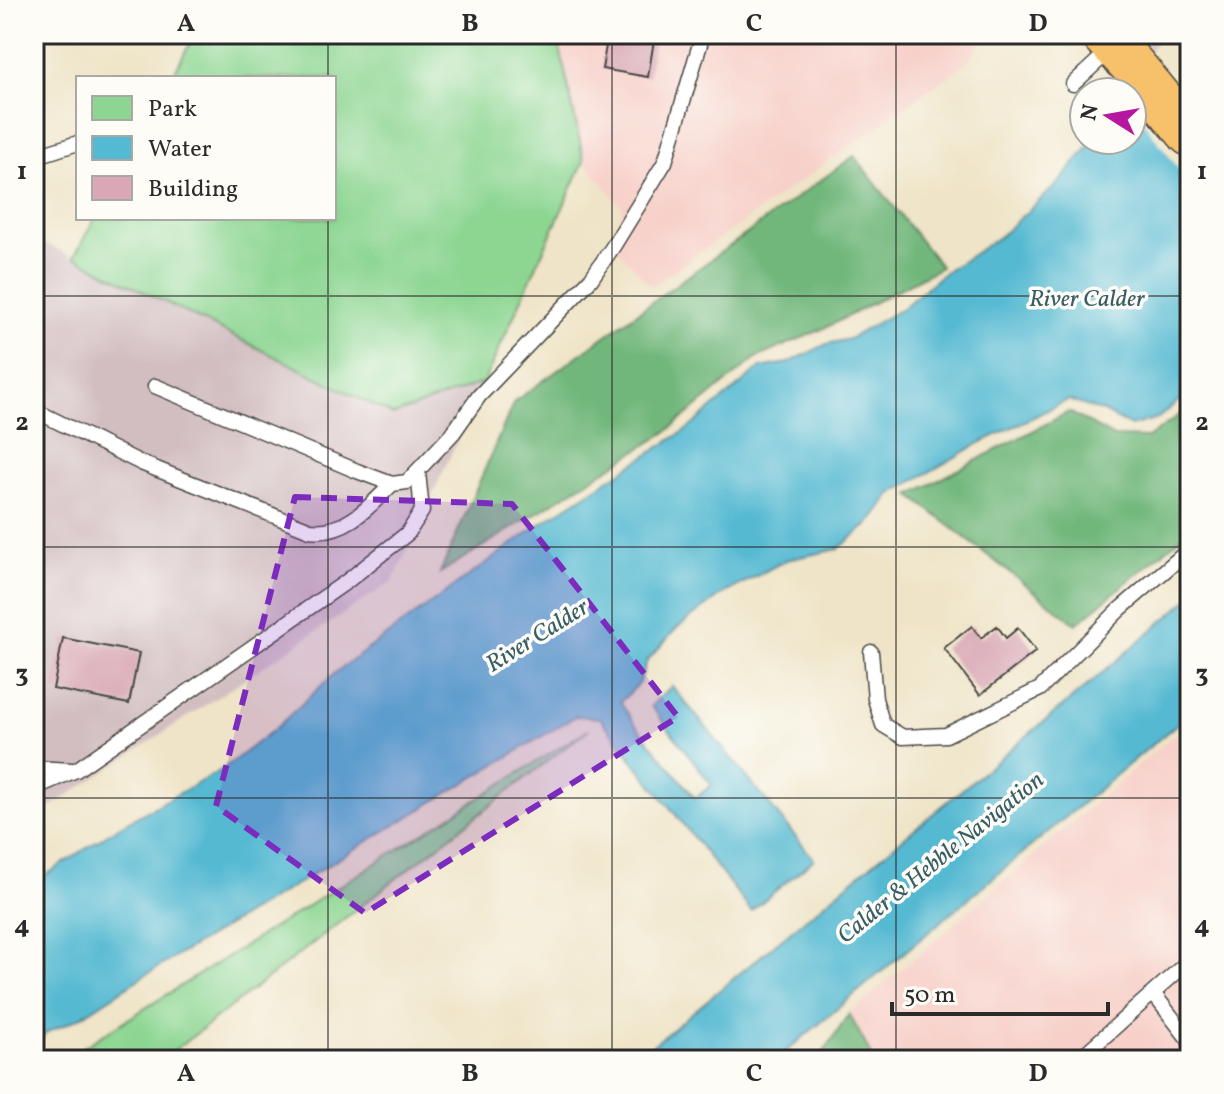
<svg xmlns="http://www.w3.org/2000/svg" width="1224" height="1094" font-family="Vollkorn,serif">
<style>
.built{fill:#f7d0c9}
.industrial{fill:#d2bec1}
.green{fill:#8cd692;stroke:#5c805e;stroke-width:2}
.forest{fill:#71b77c;stroke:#4e7154;stroke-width:2}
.water{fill:#54b9d2;stroke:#40727e;stroke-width:2}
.pier{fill:#efe4c7}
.building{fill:#d9a7b5}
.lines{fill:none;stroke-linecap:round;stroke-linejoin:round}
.lane-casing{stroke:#484742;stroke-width:17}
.highway-casing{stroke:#484742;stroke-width:47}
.lane{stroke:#fff;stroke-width:14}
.highway{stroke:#f7c06b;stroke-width:44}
.marked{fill:#7b2cbf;fill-opacity:0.2;stroke:#7b2cbf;stroke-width:6;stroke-dasharray:16 10;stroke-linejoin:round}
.grid{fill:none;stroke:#2b2b2b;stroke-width:2;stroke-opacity:0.55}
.labels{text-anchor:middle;stroke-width:7;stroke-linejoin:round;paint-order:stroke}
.water-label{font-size:24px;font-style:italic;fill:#395d65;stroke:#fdfcf7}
.neatline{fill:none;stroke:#2b2b2b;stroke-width:3}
.grid-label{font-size:26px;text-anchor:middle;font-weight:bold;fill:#2b2b2b}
</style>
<rect width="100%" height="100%" fill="#fdfcf7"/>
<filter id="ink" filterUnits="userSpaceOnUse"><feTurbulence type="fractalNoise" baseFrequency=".0125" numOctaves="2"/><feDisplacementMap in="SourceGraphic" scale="16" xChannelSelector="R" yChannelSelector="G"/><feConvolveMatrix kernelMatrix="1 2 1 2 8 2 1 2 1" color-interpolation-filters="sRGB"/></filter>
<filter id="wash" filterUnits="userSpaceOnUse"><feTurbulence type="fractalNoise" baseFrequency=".006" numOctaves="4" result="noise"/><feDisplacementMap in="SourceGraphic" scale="32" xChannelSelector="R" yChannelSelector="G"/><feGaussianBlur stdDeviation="1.8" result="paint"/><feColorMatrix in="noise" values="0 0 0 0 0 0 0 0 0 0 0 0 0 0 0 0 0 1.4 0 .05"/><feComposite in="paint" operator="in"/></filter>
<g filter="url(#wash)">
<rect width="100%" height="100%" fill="#efe4c7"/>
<path class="built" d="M557,34H941L981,41L968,62L651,287L614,245L622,207L584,161Z
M1190,721V1060H874L849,1014Z"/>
<path class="industrial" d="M1134,34H1164L1149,51Z
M34,238L392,415L484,382L393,581L34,818Z"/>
<path class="green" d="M195,34H557L584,161L484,382L393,415L74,257L95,218H334V78H171Z
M589,729L162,1060H63Z"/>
<path class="forest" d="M854,156L941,267L829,326L756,358L665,433L440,573L514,402Z
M1190,407V530L1076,624L910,495L1069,412L1114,437L1148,438Z
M849,1014L874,1060H824L822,1055Z"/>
<path class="water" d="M1190,67V392L1158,418L1131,426L1101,411L1068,400L982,442L891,494L869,524L838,549L786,560L723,594L677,628L647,661L639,684L620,702L635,724L695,798L712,785L651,706L672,686L814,859L751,911L600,718L576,716L142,977L77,1019L47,1032L34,1046V883L120,826L223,769L276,728L335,673L537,526L689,428L760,368L788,363L827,344L849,339L904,307L940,276L999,237L1060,182L1094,140H1132V110Z
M1190,598V713L776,1060H635L1074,697Z"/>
<path class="pier" d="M1179,70L1190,84V184L1132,107Z"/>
<g id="blocks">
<path class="building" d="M608,34H655L648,77L602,69Z
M972,626L981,638L997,626L1006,638L1018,628L1036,651L980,695L944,648Z
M63,638L139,653L129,704L53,689Z"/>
</g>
</g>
<g filter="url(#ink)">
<use href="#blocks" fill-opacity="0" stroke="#484742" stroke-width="2"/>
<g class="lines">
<defs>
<path id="lane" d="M1073,84L1111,49
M34,157L78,143
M155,386L357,471L392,484L407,482L453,433L479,396L591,279L614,245L665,162L703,34
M34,410L141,463L310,530C345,535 370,506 392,484
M871,652L875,699L883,725L903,737L946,735L1040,689L1119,610L1190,549
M34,768L72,770
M34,788L76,770L346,582L408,533L422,511L418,472
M1153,993L1190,1041
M1078,1060L1190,960"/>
<path id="highway" d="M1103,34L1134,67L1190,134"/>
</defs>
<use href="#lane" class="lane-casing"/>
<use href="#highway" class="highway-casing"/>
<use href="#lane" class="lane"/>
<use href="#highway" class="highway"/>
</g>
</g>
<path class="marked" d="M295,497L512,504L678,717L365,913L216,806Z"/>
<path class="grid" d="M328,34V78M612,34V1060M896,34V1060M328,218V1060M34,296H1190M34,547H1190M34,798H1190"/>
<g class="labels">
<g class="water-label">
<text x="1087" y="306">River Calder</text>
<text transform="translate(537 635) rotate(-32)" y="8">River Calder</text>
<text transform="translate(940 857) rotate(-39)" y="8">Calder &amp; Hebble Navigation</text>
</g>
</g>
<rect width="1224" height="1094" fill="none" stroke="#fdfcf7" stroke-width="88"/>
<rect x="76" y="76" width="260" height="144" fill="#fdfcf7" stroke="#a9a8a5" stroke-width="2"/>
<rect x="92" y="96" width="40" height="24" fill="#8cd692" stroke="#a9a8a5" stroke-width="2"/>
<text x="148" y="116" font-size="24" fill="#2b2b2b">Park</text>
<rect x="92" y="136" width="40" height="24" fill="#54b9d2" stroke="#a9a8a5" stroke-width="2"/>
<text x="148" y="156" font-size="24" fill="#2b2b2b">Water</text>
<rect x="92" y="176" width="40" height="24" fill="#d9a7b5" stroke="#a9a8a5" stroke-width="2"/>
<text x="148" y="196" font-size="24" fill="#2b2b2b">Building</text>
<g transform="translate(1108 116) rotate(281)"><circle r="38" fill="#fdfcf7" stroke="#a9a8a5" stroke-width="2"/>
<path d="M0-6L14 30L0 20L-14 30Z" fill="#b5179e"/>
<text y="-12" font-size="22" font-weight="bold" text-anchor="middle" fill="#2b2b2b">N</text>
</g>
<path d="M892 1002v12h216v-12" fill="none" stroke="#2b2b2b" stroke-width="4"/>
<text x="904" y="1002" font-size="24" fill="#2b2b2b" stroke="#fdfcf7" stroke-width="6" paint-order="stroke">50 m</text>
<rect x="44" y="44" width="1136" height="1006" class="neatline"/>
<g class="grid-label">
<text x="186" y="31">A</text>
<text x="470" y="31">B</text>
<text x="754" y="31">C</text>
<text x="1038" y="31">D</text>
<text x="22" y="179">1</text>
<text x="1202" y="179">1</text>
<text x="22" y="430">2</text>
<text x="1202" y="430">2</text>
<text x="22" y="682">3</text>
<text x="1202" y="682">3</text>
<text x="22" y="933">4</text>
<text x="1202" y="933">4</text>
<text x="186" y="1081">A</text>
<text x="470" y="1081">B</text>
<text x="754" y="1081">C</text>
<text x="1038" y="1081">D</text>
</g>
</svg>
